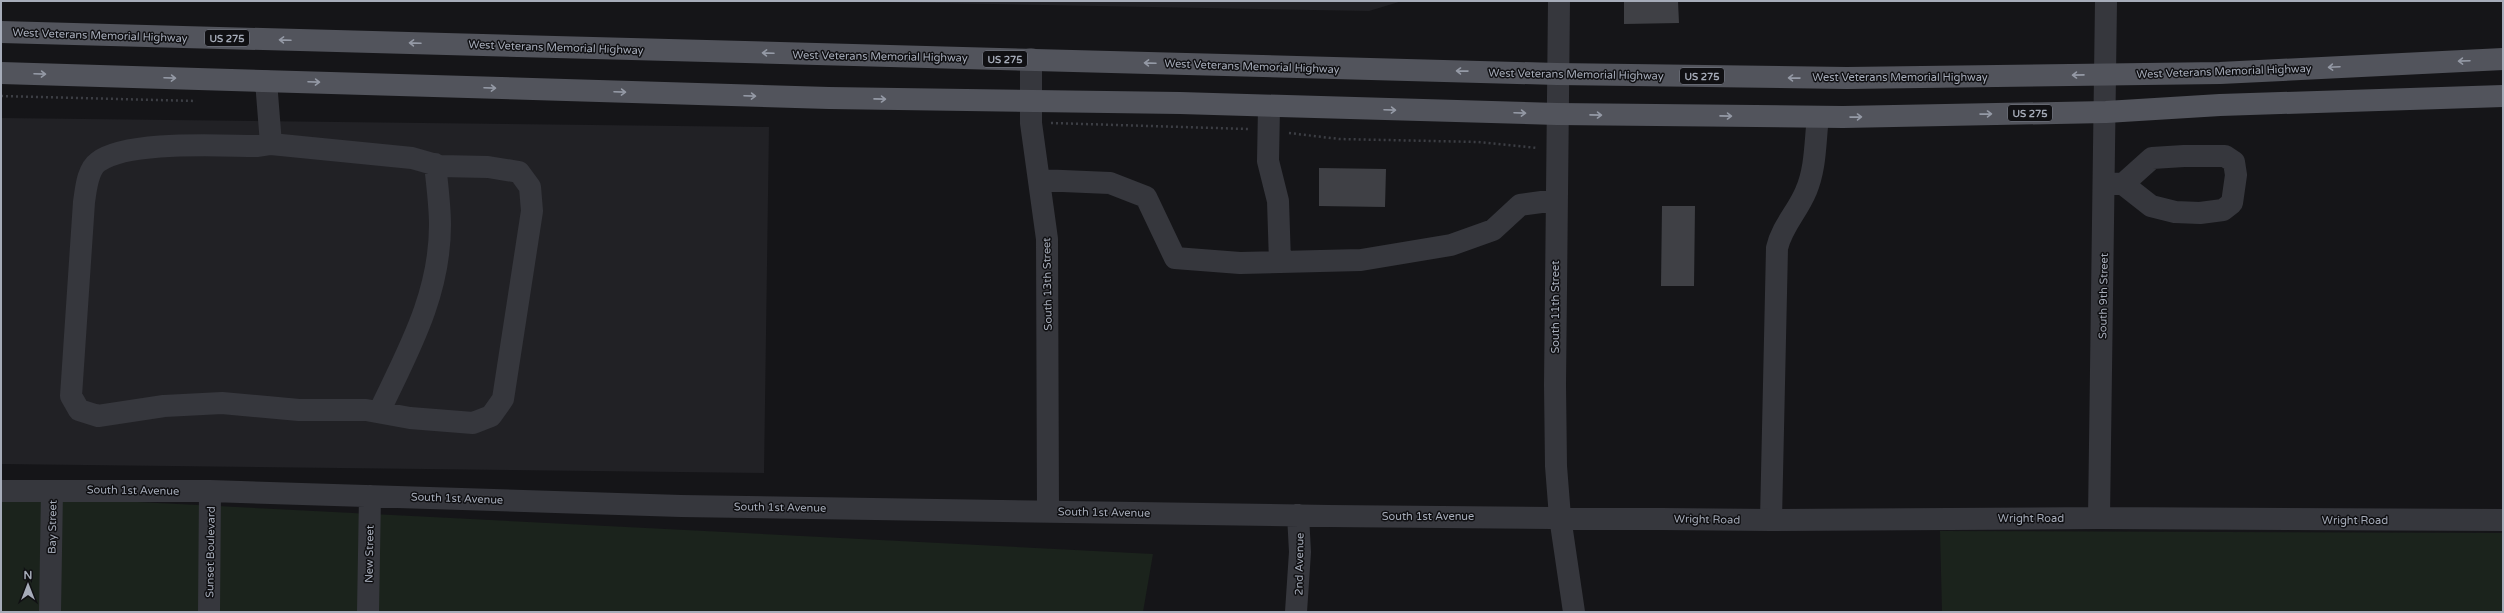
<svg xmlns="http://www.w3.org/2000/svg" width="2504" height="613" font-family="'Varela Round',sans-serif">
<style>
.built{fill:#212125}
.green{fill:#1b231c}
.building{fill:#3f4045}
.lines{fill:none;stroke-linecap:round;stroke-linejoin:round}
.path{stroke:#3c3e44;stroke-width:2.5;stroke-dasharray:2 3;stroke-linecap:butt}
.minor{stroke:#36373d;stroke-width:22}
.major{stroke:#52545c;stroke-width:22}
.oneway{stroke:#959aa6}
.labels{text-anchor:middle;stroke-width:3;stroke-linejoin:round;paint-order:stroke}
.shield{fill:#101013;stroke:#797d87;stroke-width:1}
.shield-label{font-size:10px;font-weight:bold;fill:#a6acb9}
.street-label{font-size:11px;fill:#a6acb9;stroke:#101013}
</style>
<rect width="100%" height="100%" fill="#151518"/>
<path class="built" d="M828,1H1402L1369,11Z
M1,118L769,127L764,473L1,464Z"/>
<path class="green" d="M1,495L1153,554L1143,612H1Z
M1940,531L2503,533V612H1942Z"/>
<path class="building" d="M1624,1H1678L1679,23L1624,24Z
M1319,168L1386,169L1385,207L1319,206Z
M1662,206H1695L1694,286H1661Z"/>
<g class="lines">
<path class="path" d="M1,96L196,101
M1051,123L1248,129
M1289,133L1339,139L1478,142L1537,148"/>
<path class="minor" d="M1559,1L1555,385L1556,466L1560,517L1574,612
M1031,59V123L1047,239L1048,511
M266,81L271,144L258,146C219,146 128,140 98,162C87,170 86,190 84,202L71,396L79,410L98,416L164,406L222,403L299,410H366L410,418L473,423L491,416L503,399L532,211L530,187L519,172L488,167L440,166L412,158L271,144
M1269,107L1268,161L1278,201L1280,262
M1039,180L1110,183L1146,197L1175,258L1240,263L1361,260L1451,245L1493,230L1520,205L1556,200
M2105,183L2123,184L2151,206L2175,212L2200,213L2223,210L2232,203L2236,175L2234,162L2225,156H2184L2152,158L2123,184
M379,412C408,351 440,295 440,225C440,205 437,184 435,164
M1,491H210L681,506L1329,516L1771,520L2099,518L2503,520
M2099,518L2106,1
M1771,520L1777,248C1782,226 1798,211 1806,191C1816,168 1815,141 1818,117
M50,612L52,491
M209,612L210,491
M368,612L370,496
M1296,612L1300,552L1298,515"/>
<path class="major" d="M1,32L1557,74L1847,78L2220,73L2503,59
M1,73L829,98L1180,103L1557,114L1843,117L2106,112L2220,105L2503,96"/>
</g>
<defs><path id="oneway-shaft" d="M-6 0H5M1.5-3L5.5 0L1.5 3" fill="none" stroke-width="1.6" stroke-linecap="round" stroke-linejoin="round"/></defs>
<g class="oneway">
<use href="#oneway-shaft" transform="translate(285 40) rotate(-178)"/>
<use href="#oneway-shaft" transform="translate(415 43) rotate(-178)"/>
<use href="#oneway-shaft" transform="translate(768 53) rotate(-178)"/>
<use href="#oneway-shaft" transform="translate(2464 61) rotate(178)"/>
<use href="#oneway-shaft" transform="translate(1150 63) rotate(-178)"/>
<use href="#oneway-shaft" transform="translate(2334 67) rotate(177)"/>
<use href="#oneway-shaft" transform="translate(1462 71) rotate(-179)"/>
<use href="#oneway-shaft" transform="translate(40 74) rotate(2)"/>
<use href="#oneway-shaft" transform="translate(2078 75) rotate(179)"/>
<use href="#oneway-shaft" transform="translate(170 78) rotate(2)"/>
<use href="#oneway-shaft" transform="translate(1794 78) rotate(-179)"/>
<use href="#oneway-shaft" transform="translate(314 82) rotate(2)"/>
<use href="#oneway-shaft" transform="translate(490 88) rotate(2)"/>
<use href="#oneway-shaft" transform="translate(620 92) rotate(2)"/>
<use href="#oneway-shaft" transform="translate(750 96) rotate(2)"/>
<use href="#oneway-shaft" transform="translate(880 99) rotate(1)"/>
<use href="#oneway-shaft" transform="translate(1390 110) rotate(2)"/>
<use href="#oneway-shaft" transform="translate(1520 113) rotate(2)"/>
<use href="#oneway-shaft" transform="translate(1986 114) rotate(-1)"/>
<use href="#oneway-shaft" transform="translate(1596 115) rotate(1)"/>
<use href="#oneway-shaft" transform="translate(1726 116) rotate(1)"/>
<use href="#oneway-shaft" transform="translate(1856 117) rotate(-1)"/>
</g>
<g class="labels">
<g class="shield">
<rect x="205" y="30" width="44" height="16" rx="3"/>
<rect x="983" y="51" width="44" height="16" rx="3"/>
<rect x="1680" y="68" width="44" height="16" rx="3"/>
<rect x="2008" y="105" width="44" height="16" rx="3"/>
</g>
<g class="shield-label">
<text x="227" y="42">US 275</text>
<text x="1005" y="63">US 275</text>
<text x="1702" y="80">US 275</text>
<text x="2030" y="117">US 275</text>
</g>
<g class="street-label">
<text transform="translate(100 35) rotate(2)" y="4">West Veterans Memorial Highway</text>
<text transform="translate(556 47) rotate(2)" y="4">West Veterans Memorial Highway</text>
<text transform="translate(880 56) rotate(1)" y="4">West Veterans Memorial Highway</text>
<text transform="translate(1252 66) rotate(2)" y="4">West Veterans Memorial Highway</text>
<text transform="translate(2224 71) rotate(-2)" y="4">West Veterans Memorial Highway</text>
<text transform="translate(1576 74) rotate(1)" y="4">West Veterans Memorial Highway</text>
<text x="1900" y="81">West Veterans Memorial Highway</text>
<text transform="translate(1047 284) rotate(-91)" y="4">South 13th Street</text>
<text transform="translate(2103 296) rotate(-89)" y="4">South 9th Street</text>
<text transform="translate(1555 307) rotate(-90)" y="4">South 11th Street</text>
<text transform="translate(133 490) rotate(1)" y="4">South 1st Avenue</text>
<text transform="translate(457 498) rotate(2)" y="4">South 1st Avenue</text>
<text transform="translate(780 507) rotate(1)" y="4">South 1st Avenue</text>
<text transform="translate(1104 512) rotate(1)" y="4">South 1st Avenue</text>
<text x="1428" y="520">South 1st Avenue</text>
<text x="2031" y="522">Wright Road</text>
<text transform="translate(1707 519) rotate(1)" y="4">Wright Road</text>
<text x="2355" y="524">Wright Road</text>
<text transform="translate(52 527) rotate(-89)" y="4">Bay Street</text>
<text transform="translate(210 552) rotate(-89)" y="4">Sunset Boulevard</text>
<text transform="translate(369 554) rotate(-89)" y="4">New Street</text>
<text transform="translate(1299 564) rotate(-89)" y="4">2nd Avenue</text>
</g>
</g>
<rect width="2504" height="613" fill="none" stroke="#a6acb9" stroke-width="4"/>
<g transform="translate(28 585)" stroke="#101013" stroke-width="3" paint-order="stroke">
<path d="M0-3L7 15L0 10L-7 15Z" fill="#a6acb9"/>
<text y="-6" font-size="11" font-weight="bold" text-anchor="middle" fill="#a6acb9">N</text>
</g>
</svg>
